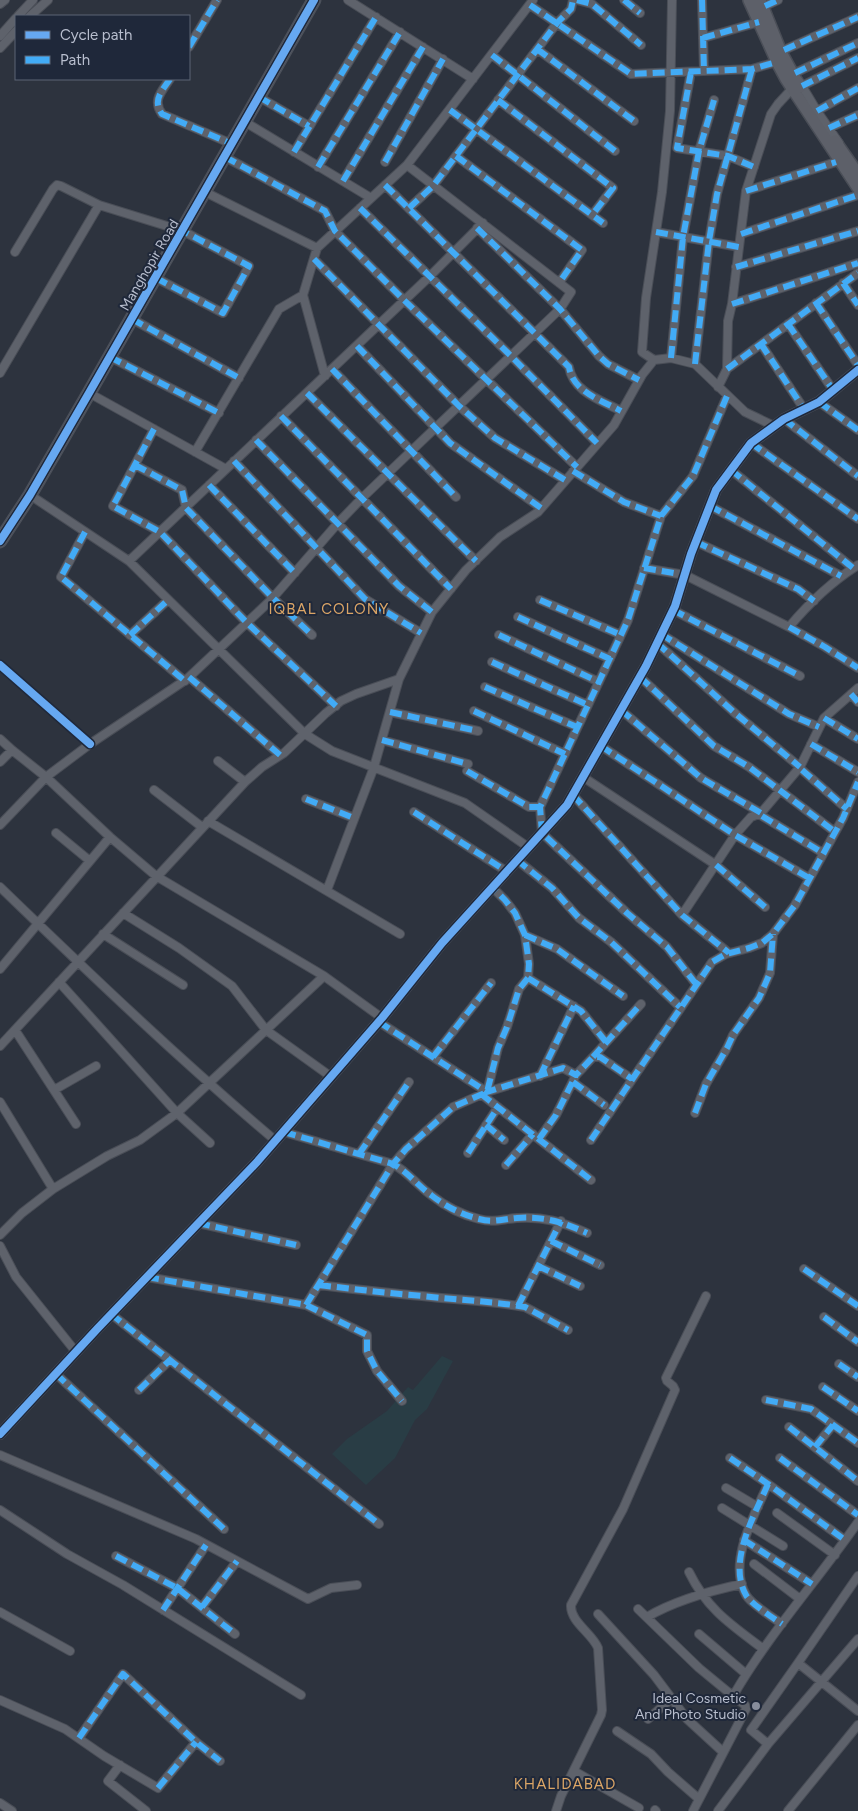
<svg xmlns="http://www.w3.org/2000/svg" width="858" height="1811" font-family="Figtree,sans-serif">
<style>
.green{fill:#293d45}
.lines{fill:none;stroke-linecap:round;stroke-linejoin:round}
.minor-casing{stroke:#4a4e57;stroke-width:10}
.tertiary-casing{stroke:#4a4e57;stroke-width:12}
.secondary-casing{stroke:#4a4e57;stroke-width:14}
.primary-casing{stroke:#4b505a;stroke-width:15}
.minor{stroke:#5e626b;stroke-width:8}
.tertiary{stroke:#5e626b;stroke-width:10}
.secondary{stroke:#5d6069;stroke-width:11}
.primary{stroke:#60646d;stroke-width:12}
.quiet{stroke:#42abf6;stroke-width:6;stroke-dasharray:12 6;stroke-linecap:butt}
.cycleway-casing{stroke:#1f283a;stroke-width:11}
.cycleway{stroke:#66a8f1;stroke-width:8}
.poi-dot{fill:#878d9c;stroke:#1f283a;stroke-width:2}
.labels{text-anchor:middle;stroke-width:4;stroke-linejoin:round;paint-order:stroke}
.street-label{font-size:14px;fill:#b8bece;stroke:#1f283a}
.poi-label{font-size:14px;fill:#b8bece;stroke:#1f283a;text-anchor:end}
.neighbourhood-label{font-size:15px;letter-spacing:1px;fill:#dba566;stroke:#1f283a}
</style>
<rect width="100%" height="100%" fill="#2d333e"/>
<path class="green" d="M442,1356L453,1361L427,1409L415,1420L395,1458L366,1485L332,1454L347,1439L387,1411L408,1387L413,1390Z"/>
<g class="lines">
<defs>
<path id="minor" d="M348,0L473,79
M577,0L592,4L641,45
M624,0L640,13
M702,0L704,71
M0,4L5,0
M530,5L631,74L752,69L773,63
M765,6L778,0
M18,16L33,0
M30,16L48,0
M0,36L16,18
M703,38L759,22
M189,47L217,0
M0,48L16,31
M537,49L634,121
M784,50L858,17
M492,55L615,151
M691,72L677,148L728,156L754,167
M795,73L858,43
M170,79C162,91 152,100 162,114L232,144
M799,81L817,111L839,143
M802,86L858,58
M259,97L309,126
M498,100L613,188L592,215
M450,110L603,223
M817,111L858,88
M245,122L371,198
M829,128L858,115
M294,152L376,17
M456,156L582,250L559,283
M225,157L325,211L335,231L404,300L577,467
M385,162L443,59
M318,167L400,32
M343,181L423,47
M385,185L569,367C573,392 601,400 621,411
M746,191L836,162
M205,192L317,248
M360,208L510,355L597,443
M409,208L433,186L557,23L571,9L573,0
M477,228L560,309L599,356L608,364L639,380
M656,232L739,247
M741,234L858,195
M15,252L53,189L57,185L61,186L99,205L183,231L249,266L223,313L156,278
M314,259L459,406L495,438L565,480
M736,267L858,231
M843,283L858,305
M816,303L858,365
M732,304L858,263
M132,319L239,378
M788,324L833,390
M761,344L804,409
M357,346L450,443L541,508
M110,357L219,413
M671,358L683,237L699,151L714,100
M654,360L642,352L646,298L662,192L670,111L672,0
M695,364L709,241L717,194L752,69
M332,369L456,497
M727,369L858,273
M0,373L99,205
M325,376L303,295L317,248L407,165L533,0
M718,387L727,369L728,321L732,304L746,191L771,114L778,104L790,91
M89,393L226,469
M307,393L476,561
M819,402L858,430
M281,416L451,589
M784,419L858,476
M154,429L113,506L160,532L247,623L336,706
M256,440L399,586L432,612
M751,443L858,519
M195,452L279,309L303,295
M234,461L365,599L421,633
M135,465L182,490L186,508L273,598L312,635
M731,470L853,568
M573,471L624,502L661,516
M209,485L295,573
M30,495L129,561L305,734L332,751L465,803L528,847
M710,506L841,576
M85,532L61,577L185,681
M696,542L798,589L814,601
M129,561L429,277L483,223
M644,568L685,575L789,627L825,647L858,668
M540,600L621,635
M673,610L800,676
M518,617L610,659
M789,627C810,602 831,582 858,565
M661,634L789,714L819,727
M130,635L168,600
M499,635L599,682
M657,643L736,714L800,767
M492,662L588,705
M0,665L90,744
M189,677L280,755
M640,677L714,746L749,767L835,832
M485,687L577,727
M851,694L858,702
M621,710L701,778L761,813
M474,711L565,754
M390,712L478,731
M824,718L858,739
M0,739L12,750
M382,740L468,764
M811,744L858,772
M601,746L735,835L809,878
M218,761L245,782
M0,762L12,750L46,777L110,837L156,876L324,976L382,1018
M802,770L847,809
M467,771L529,807H540
M583,777L716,865L765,907
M154,790L202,827
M573,795L682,915L729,953
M306,799L354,818
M414,812L506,871
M762,816L823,853
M208,821L400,934
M0,825L46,777L90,744L187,679L271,600L338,523L362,498L560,309L571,292L407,165
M56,833L90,861
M517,860L552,888L579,918L611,942L680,1007
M0,887C90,974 180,1060 276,1141
M327,890L374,767L399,679L432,612L466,570L500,537L538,512L614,425L642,375L654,360L671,358L695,364L745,412L774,426
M123,913L179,948L232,986L266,1030L330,1076
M682,915L735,835L751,817L761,813L800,767L824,718L858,688
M103,934L183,985
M525,935L557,949L623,996
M0,969L110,837
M528,978L581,1011L606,1042
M59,982L177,1113L210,1143
M696,984L667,947L627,913L542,833L540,807L628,620L661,516L693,476L727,396
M379,1022L487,1092L563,1068L576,1075L593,1057H600L632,1079
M15,1030L76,1124
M0,1046L245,782L262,767L284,753L326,713L341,701L356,694L399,679
M433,1057L491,983
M593,1057L641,1004
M540,1076L574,1006
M573,1082L604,1105
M54,1090L96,1066
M481,1094L591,1180
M0,1102L53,1189
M695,1113L706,1084L727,1048L733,1035L759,998L770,973L773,934
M486,1125L504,1140
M284,1132L393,1164C408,1172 417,1185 431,1195C445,1206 462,1215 479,1219C494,1223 502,1219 517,1218C544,1216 562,1222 587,1233
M539,1139L556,1115L576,1075
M591,1140L712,962L726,954L749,948L762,943L773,934L795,905L843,818L858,782
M468,1153L498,1107
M359,1154L409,1082
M506,1165L533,1134
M198,1223L296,1245
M0,1235L22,1213L53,1189L107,1156L140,1140L177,1113L324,976
M551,1241L600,1265
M0,1246L16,1277L76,1352
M538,1266L580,1286
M804,1269L858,1306
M147,1277L306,1305L367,1335V1351L377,1371L402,1401
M319,1285C353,1289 387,1293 422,1296C457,1300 491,1301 525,1307L568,1330
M306,1305L393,1164L406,1149L453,1107L487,1092L498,1048L507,1027L519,989L528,978L529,964L525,935L515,913L505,900L492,887
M518,1306L561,1221
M111,1314L379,1524
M824,1317L858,1342
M839,1364L858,1377
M56,1374L224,1529
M823,1387L858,1411
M139,1390L170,1360
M766,1400L811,1409L858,1443
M789,1427L858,1481
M815,1447L833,1425
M0,1455L196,1539L308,1599L331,1588L357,1585
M730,1458L768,1484L845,1540
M780,1458L858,1515
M768,1484C755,1514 727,1562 746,1595C751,1604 772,1617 782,1624
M726,1488L758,1507
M722,1508L783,1546
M0,1510L67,1554L123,1585L301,1695
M777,1513L835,1555
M744,1540L812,1584
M116,1556L177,1588L235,1634
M754,1564L800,1599
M689,1572C707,1609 730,1624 762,1648
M858,1576L798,1663L858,1711
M202,1607L237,1561
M638,1609L699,1668L733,1696
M163,1610L206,1545
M0,1612L70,1651
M598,1614L654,1675L687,1719L723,1752
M647,1617C676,1600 709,1591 742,1584
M699,1634L746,1674
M0,1700L65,1729L104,1756L158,1788L196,1742
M648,1719L671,1699
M617,1731L651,1754L668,1772L699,1799
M79,1738L123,1674L196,1742L220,1761
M768,1744L751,1730L798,1663
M120,1765L108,1781L146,1811
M574,1771L639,1808
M0,1803L12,1811
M655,1810L656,1811
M556,1811L561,1796L601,1715L602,1710L598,1648C592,1633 570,1622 571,1605L623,1509L675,1390L673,1386L667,1381L666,1378L706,1296
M693,1811L746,1709L745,1705L733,1696C769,1634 817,1581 858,1522
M718,1811L768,1744L858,1639
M788,1811L858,1725"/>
<path id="tertiary" d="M0,1434L98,1328L257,1162L382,1018L442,943L567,805L646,666L675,606L691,554L716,490L751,443L784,419L819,402L858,370"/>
<path id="secondary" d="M749,0L778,64L786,79L858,188
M760,0L781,52L800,87
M835,141L858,174"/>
<path id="primary" d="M0,541L30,495L89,393L314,0"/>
</defs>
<use href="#minor" class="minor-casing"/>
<use href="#tertiary" class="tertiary-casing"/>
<use href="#secondary" class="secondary-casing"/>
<use href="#primary" class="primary-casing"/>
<use href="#minor" class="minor"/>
<use href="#tertiary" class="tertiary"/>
<use href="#secondary" class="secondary"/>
<use href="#primary" class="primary"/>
<path class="quiet" d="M577,0L592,4L641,45
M624,0L640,13
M702,0L704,71
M530,5L631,74L752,69L773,63
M765,6L778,0
M703,38L759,22
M189,47L217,0
M537,49L634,121
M784,50L858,17
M492,55L615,151
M691,72L677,148L728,156L754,167
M795,73L858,43
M170,79C162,91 152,100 162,114L232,144
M802,86L858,58
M259,97L309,126
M498,100L613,188L592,215
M450,110L603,223
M817,111L858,88
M829,128L858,115
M294,152L376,17
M456,156L582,250L559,283
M225,157L325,211L335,231L404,300L577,467
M385,162L443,59
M318,167L400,32
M343,181L423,47
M385,185L569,367C573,392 601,400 621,411
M746,191L836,162
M360,208L510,355L597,443
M409,208L433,186L557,23L571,9L573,0
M477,228L560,309L599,356L608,364L639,380
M656,232L739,247
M741,234L858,195
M314,259L459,406L495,438L565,480
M736,267L858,231
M156,278L223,313L249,266L183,231
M843,283L858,305
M816,303L858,365
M732,304L858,263
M132,319L239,378
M788,324L833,390
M761,344L804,409
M357,346L450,443L541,508
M110,357L219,413
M671,358L683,237L699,151L714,100
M695,364L709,241L717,194L752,69
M332,369L456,497
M727,369L858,273
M307,393L476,561
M819,402L858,430
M281,416L451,589
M784,419L858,476
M154,429L113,506L160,532L247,623L336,706
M256,440L399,586L432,612
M751,443L858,519
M234,461L365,599L421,633
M135,465L182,490L186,508L273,598L312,635
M731,470L853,568
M573,471L624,502L661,516
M209,485L295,573
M710,506L841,576
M85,532L61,577L185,681
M696,542L798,589L814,601
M644,568L685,575
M540,600L621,635
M673,610L800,676
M518,617L610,659
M789,627L825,647L858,668
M661,634L789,714L819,727
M130,635L168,600
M499,635L599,682
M657,643L736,714L800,767
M492,662L588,705
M189,677L280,755
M640,677L714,746L749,767L835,832
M485,687L577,727
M851,694L858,702
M621,710L701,778L761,813
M474,711L565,754
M390,712L478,731
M824,718L858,739
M382,740L468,764
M811,744L858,772
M601,746L735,835L809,878
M802,770L847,809
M467,771L529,807H540
M573,795L682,915L729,953
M306,799L354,818
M414,812L506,871
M762,816L823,853
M517,860L552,888L579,918L611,942L680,1007
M716,865L765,907
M525,935L557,949L623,996
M528,978L581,1011L606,1042
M696,984L667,947L627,913L542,833L540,807L628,620L661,516L693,476L727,396
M379,1022L487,1092L563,1068L576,1075L593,1057H600L632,1079
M433,1057L491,983
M593,1057L641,1004
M540,1076L574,1006
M573,1082L604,1105
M481,1094L591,1180
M695,1113L706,1084L727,1048L733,1035L759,998L770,973L773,934
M486,1125L504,1140
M284,1132L393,1164C408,1172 417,1185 431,1195C445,1206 462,1215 479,1219C494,1223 502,1219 517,1218C544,1216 562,1222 587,1233
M539,1139L556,1115L576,1075
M591,1140L712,962L726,954L749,948L762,943L773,934L795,905L843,818L858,782
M468,1153L498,1107
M359,1154L409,1082
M506,1165L533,1134
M198,1223L296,1245
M551,1241L600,1265
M538,1266L580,1286
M804,1269L858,1306
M147,1277L306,1305L367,1335V1351L377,1371L402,1401
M319,1285C353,1289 387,1293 422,1296C457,1300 491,1301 525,1307L568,1330
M306,1305L393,1164L406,1149L453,1107L487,1092L498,1048L507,1027L519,989L528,978L529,964L525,935L515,913L505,900L492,887
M518,1306L561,1221
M111,1314L379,1524
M824,1317L858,1342
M839,1364L858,1377
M56,1374L224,1529
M823,1387L858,1411
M139,1390L170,1360
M766,1400L811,1409L858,1443
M789,1427L858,1481
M815,1447L833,1425
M730,1458L768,1484L845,1540
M780,1458L858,1515
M768,1484C755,1514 727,1562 746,1595C751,1604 772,1617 782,1624
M744,1540L812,1584
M116,1556L177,1588L235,1634
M202,1607L237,1561
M163,1610L206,1545
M79,1738L123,1674L196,1742L220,1761
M158,1788L196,1742"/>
<defs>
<path id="cycleway" d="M0,541L30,495L89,393L314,0
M0,665L90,744
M0,1434L98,1328L257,1162L382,1018L442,943L567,805L646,666L675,606L691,554L716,490L751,443L784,419L819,402L858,370"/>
</defs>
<use href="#cycleway" class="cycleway-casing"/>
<use href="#cycleway" class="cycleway"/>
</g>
<circle class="poi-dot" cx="756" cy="1706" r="5"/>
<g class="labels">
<g class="street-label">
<text transform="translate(149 265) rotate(-60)" y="5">Manghopir Road</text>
</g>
<g class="poi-label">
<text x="746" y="1703">Ideal Cosmetic<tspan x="746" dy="16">And Photo Studio</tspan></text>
</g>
<g class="neighbourhood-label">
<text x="329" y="614">IQBAL COLONY</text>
<text x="565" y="1789">KHALIDABAD</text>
</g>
</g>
<rect x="15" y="15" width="175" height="65" fill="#1f283a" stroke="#5c6475"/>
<rect x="25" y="31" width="25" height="8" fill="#66a8f1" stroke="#5c6475"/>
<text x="60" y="40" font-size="15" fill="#b8bece">Cycle path</text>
<rect x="25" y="56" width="25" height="8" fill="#42abf6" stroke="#5c6475"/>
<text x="60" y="65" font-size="15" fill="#b8bece">Path</text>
</svg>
